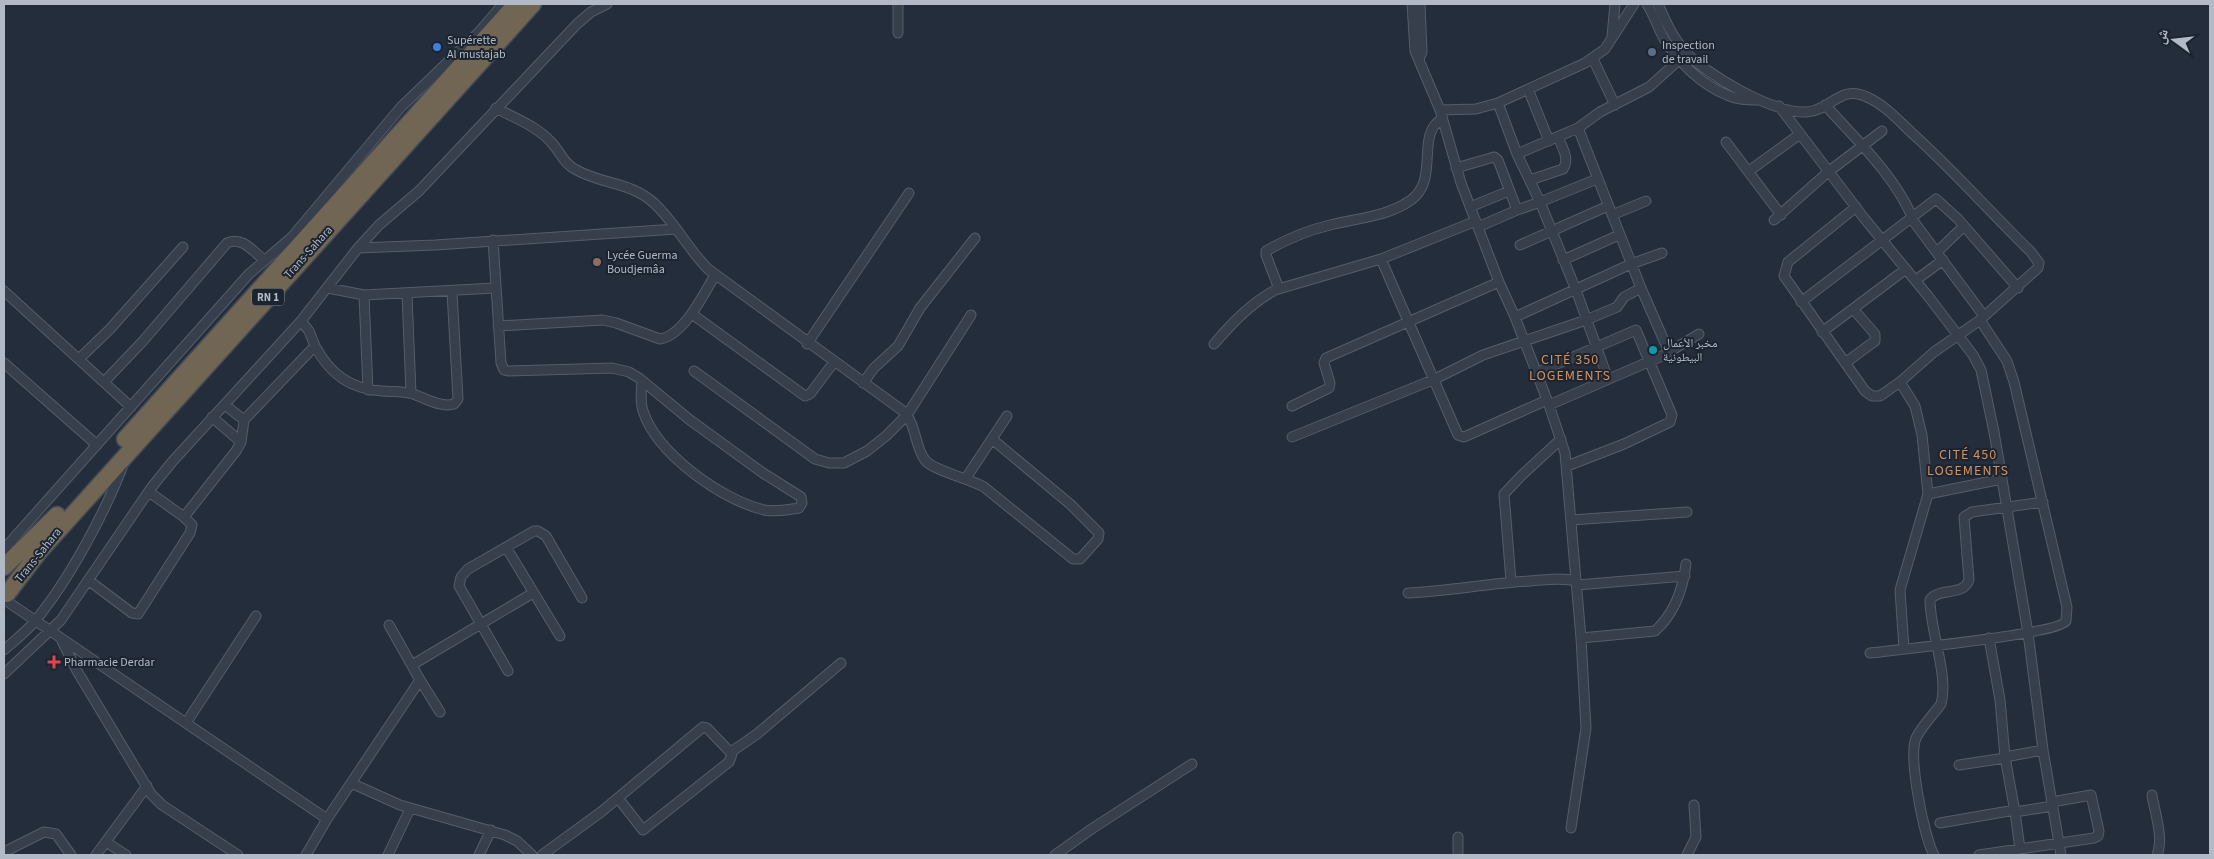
<svg xmlns="http://www.w3.org/2000/svg" width="2214" height="859" font-family="'Source Sans 3','Noto Naskh Arabic',sans-serif">
<style>
.lines{fill:none;stroke-linecap:round;stroke-linejoin:round}
.street-casing{stroke:#555d69;stroke-width:11}
.highway-casing{stroke:#424a56;stroke-width:19}
.street{stroke:#363f4b;stroke-width:9}
.highway{stroke:#716553;stroke-width:16}
.shop-dot{fill:#3f7fe0;stroke:#1c2430;stroke-width:2}
.service-dot{fill:#5c6f8a;stroke:#1c2430;stroke-width:2}
.education-dot{fill:#8d6e63;stroke:#1c2430;stroke-width:2}
.culture-dot{fill:#0f9aa8;stroke:#1c2430;stroke-width:2}
.health-dot{fill:#e0444e;stroke:#1c2430;stroke-width:2}
.labels{text-anchor:middle;stroke-width:4;stroke-linejoin:round;paint-order:stroke}
.shield{fill:#1c2430;stroke:#858d9a;stroke-width:1}
.shield-label{font-size:11px;font-weight:bold;fill:#b2bac7}
.poi-label{font-size:12px;fill:#b2bac7;stroke:#1c2430;text-anchor:start}
.street-label{font-size:12px;fill:#b2bac7;stroke:#1c2430}
.neighbourhood-label{font-size:14px;letter-spacing:1px;fill:#d39161;stroke:#1c2430}
</style>
<rect width="100%" height="100%" fill="#232d3b"/>
<g class="lines">
<defs>
<path id="street" d="M898,4V33
M1412,4L1415,51L1440,110L1461,183L1499,282L1515,317L1549,405L1565,453L1581,638L1586,728L1571,828
M1647,4C1654,15 1658,28 1664,39C1678,62 1702,85 1727,95C1737,100 1747,100 1757,100
M1658,4C1665,20 1672,36 1684,50C1704,74 1774,114 1807,112C1832,110 1840,83 1869,98C1886,106 1899,121 1913,134C1954,171 1991,213 2031,252L2039,263L2038,268L1980,320L1934,352L1900,382L1880,396H1872L1865,391L1784,276L1788,262L1856,207
M1612,36L1615,4
M1419,59L1422,52L1420,4
M1593,59L1615,105
M1528,89L1549,141
M1498,103L1517,154L1540,202L1597,179
M1825,105C1856,139 1898,179 1914,222L1984,316
M1779,106L1864,218L1928,296L1973,355L1981,370L1994,432L2028,633L2043,750L2061,855
M496,108C514,118 537,126 551,142C559,150 563,162 573,168C600,185 631,181 655,204C676,224 688,249 708,269L903,411C917,425 914,445 925,460C932,470 970,479 984,487L1073,559H1080L1098,539L1099,533L1070,504L992,439
M1440,110L1476,109L1498,103L1585,63L1605,49L1634,4
M1726,142L1781,215
M1517,154L1578,128
M1456,168L1494,157L1498,160L1517,210L1540,202L1576,290L1608,379
M1749,171L1800,134
M1530,180L1563,169C1570,159 1562,147 1558,137
M1470,207L1509,191
M1612,215L1646,201
M1774,220L1828,172L1882,131
M1478,227L1517,210
M493,240L501,363L504,370L508,371L612,368L629,372L639,378L690,420L763,473L801,497L802,503L799,508C787,510 776,512 764,510C722,500 657,454 643,411C640,402 641,391 642,381
M1520,245L1608,206
M358,248L435,245L676,229
M1937,252L1964,226
M1381,259L1458,435L1464,437L1547,400
M1563,260L1619,235
M1916,280L1943,260
M328,288L364,295L495,288
M1279,289L1266,255V251C1285,240 1309,230 1330,225C1357,218 1387,217 1411,200C1440,179 1415,134 1442,119
M4,291L131,407
M407,294L411,393
M364,295L368,390
M1801,302L1936,199L1958,219L2018,288
M692,314L805,396L810,394L834,362
M1515,317L1631,264L1662,253
M498,326L603,320L616,323L660,339C683,336 704,294 715,275
M1822,332L1906,269
M807,344L909,193
M1214,344C1232,323 1250,304 1275,290L1381,259L1476,221
M315,346C330,374 350,389 382,391C392,392 403,391 413,394C425,398 441,408 454,404L458,399L452,292
M1669,352L1641,288L1578,128L1600,112L1649,87L1679,60
M79,359L110,329L183,247
M4,363L97,445
M1845,363L1875,341V334L1854,310
M694,371L815,459L829,463H844L867,451L886,436L907,415L971,315
M1536,373L1636,330L1672,415L1670,422L1624,444L1567,466
M104,382L143,341L227,243C242,236 253,251 264,260
M1900,382L1915,406L1922,435L1928,494L1900,590L1904,649
M863,383L874,368L898,346L920,308L975,238
M225,405L244,420
M1549,405L1662,356L1699,334
M1292,406L1329,388L1330,383L1324,363L1326,358L1499,282
M212,417L241,442
M1292,437L1435,379L1483,355L1586,320L1617,307L1624,297L1641,288
M966,478L1007,416
M149,492L184,517L236,451L241,442L244,420L315,346L309,331L301,321L358,248L379,225L419,191L577,24L591,12L607,4
M1928,494L2002,479
M1571,520L1687,512
M506,547L560,636
M4,549L249,274L292,237L401,107L479,32L503,4
M88,580L132,613L138,614L190,533L192,525L184,517
M1511,581L1504,494L1521,476L1561,439
M1577,585L1685,576
M1408,593C1449,591 1490,583 1530,581C1546,580 1561,577 1576,581
M5,600L327,819
M389,625L420,680L440,712
M1581,638L1655,631C1675,613 1683,589 1686,564
M1989,638L2000,700L2005,757L2015,812L2020,849
M62,641L77,671L151,794L162,805L238,855
M4,650C14,641 26,632 35,621C69,580 105,513 124,463
M1870,653C1895,650 2058,634 2066,621L2067,607L2014,382L2007,361L1980,320
M412,665L533,593
M508,671L459,586L461,577L468,569L534,531H538L546,536L582,598
M4,674L61,620L151,488L172,462L301,321
M186,723L256,616
M731,752L757,734L841,663
M2005,757L2043,750
M1959,765L2005,758
M351,783L400,805L505,835L517,841L532,855
M2152,795C2155,814 2164,838 2157,855
M2015,812L2053,806
M1940,823L2015,810
M106,842L126,855
M4,852L44,832L56,834L71,855
M96,855L147,786
M306,855L327,819L420,680
M388,855L410,809
M479,855L491,830
M542,855L601,812L703,727L707,728L732,754L729,762L643,830L618,798
M1055,855L1093,828L1192,764
M1458,855V837
M1687,855L1696,837L1694,805
M1934,855C1924,837 1908,757 1916,738C1922,726 1933,715 1941,704C1949,676 1930,631 1930,600C1938,587 1963,597 1969,580L1964,517L1972,512L2043,502
M1979,855L2094,838L2098,836L2099,831L2091,795L2052,802"/>
<path id="highway" d="M125,439L516,4
M4,567L57,515
M7,594L39,552L533,4"/>
</defs>
<use href="#street" class="street-casing"/>
<use href="#highway" class="highway-casing"/>
<use href="#street" class="street"/>
<use href="#highway" class="highway"/>
</g>
<circle class="shop-dot" cx="437" cy="47" r="5"/>
<circle class="service-dot" cx="1652" cy="52" r="5"/>
<circle class="education-dot" cx="597" cy="262" r="5"/>
<circle class="culture-dot" cx="1653" cy="350" r="5"/>
<path class="health-dot" d="M51.5 654.5h5v5h5v5h-5v5h-5v-5h-5v-5h5z"/>
<g class="labels">
<rect class="shield" x="252" y="288.5" width="32" height="17" rx="4"/>
<g class="shield-label">
<text x="268" y="301">RN 1</text>
</g>
<g class="poi-label">
<text x="447" y="44">Supérette<tspan x="447" dy="14">Al mustajab</tspan></text>
<text x="1662" y="49">Inspection<tspan x="1662" dy="14">de travail</tspan></text>
<text x="607" y="259">Lycée Guerma<tspan x="607" dy="14">Boudjemâa</tspan></text>
<text x="1663" y="347">مخبر الأعمال<tspan x="1663" dy="14">البيطونية</tspan></text>
<text x="64" y="666">Pharmacie Derdar</text>
</g>
<g class="street-label">
<text transform="translate(308 252) rotate(-48)" y="4">Trans-Sahara</text>
<text transform="translate(38 555) rotate(-51)" y="4">Trans-Sahara</text>
</g>
<g class="neighbourhood-label">
<text x="1570" y="364">CITÉ 350<tspan x="1570" dy="16">LOGEMENTS</tspan></text>
<text x="1968" y="459">CITÉ 450<tspan x="1968" dy="16">LOGEMENTS</tspan></text>
</g>
</g>
<rect width="2214" height="859" fill="none" stroke="#b2bac7" stroke-width="10"/>
<g transform="translate(2174 40) rotate(285)" stroke="#1c2430" stroke-width="4" paint-order="stroke">
<path d="M0-4L9 19L0 12L-9 19Z" fill="#b2bac7"/>
<text y="-8" font-size="14" font-weight="bold" text-anchor="middle" fill="#b2bac7">ش</text>
</g>
</svg>
